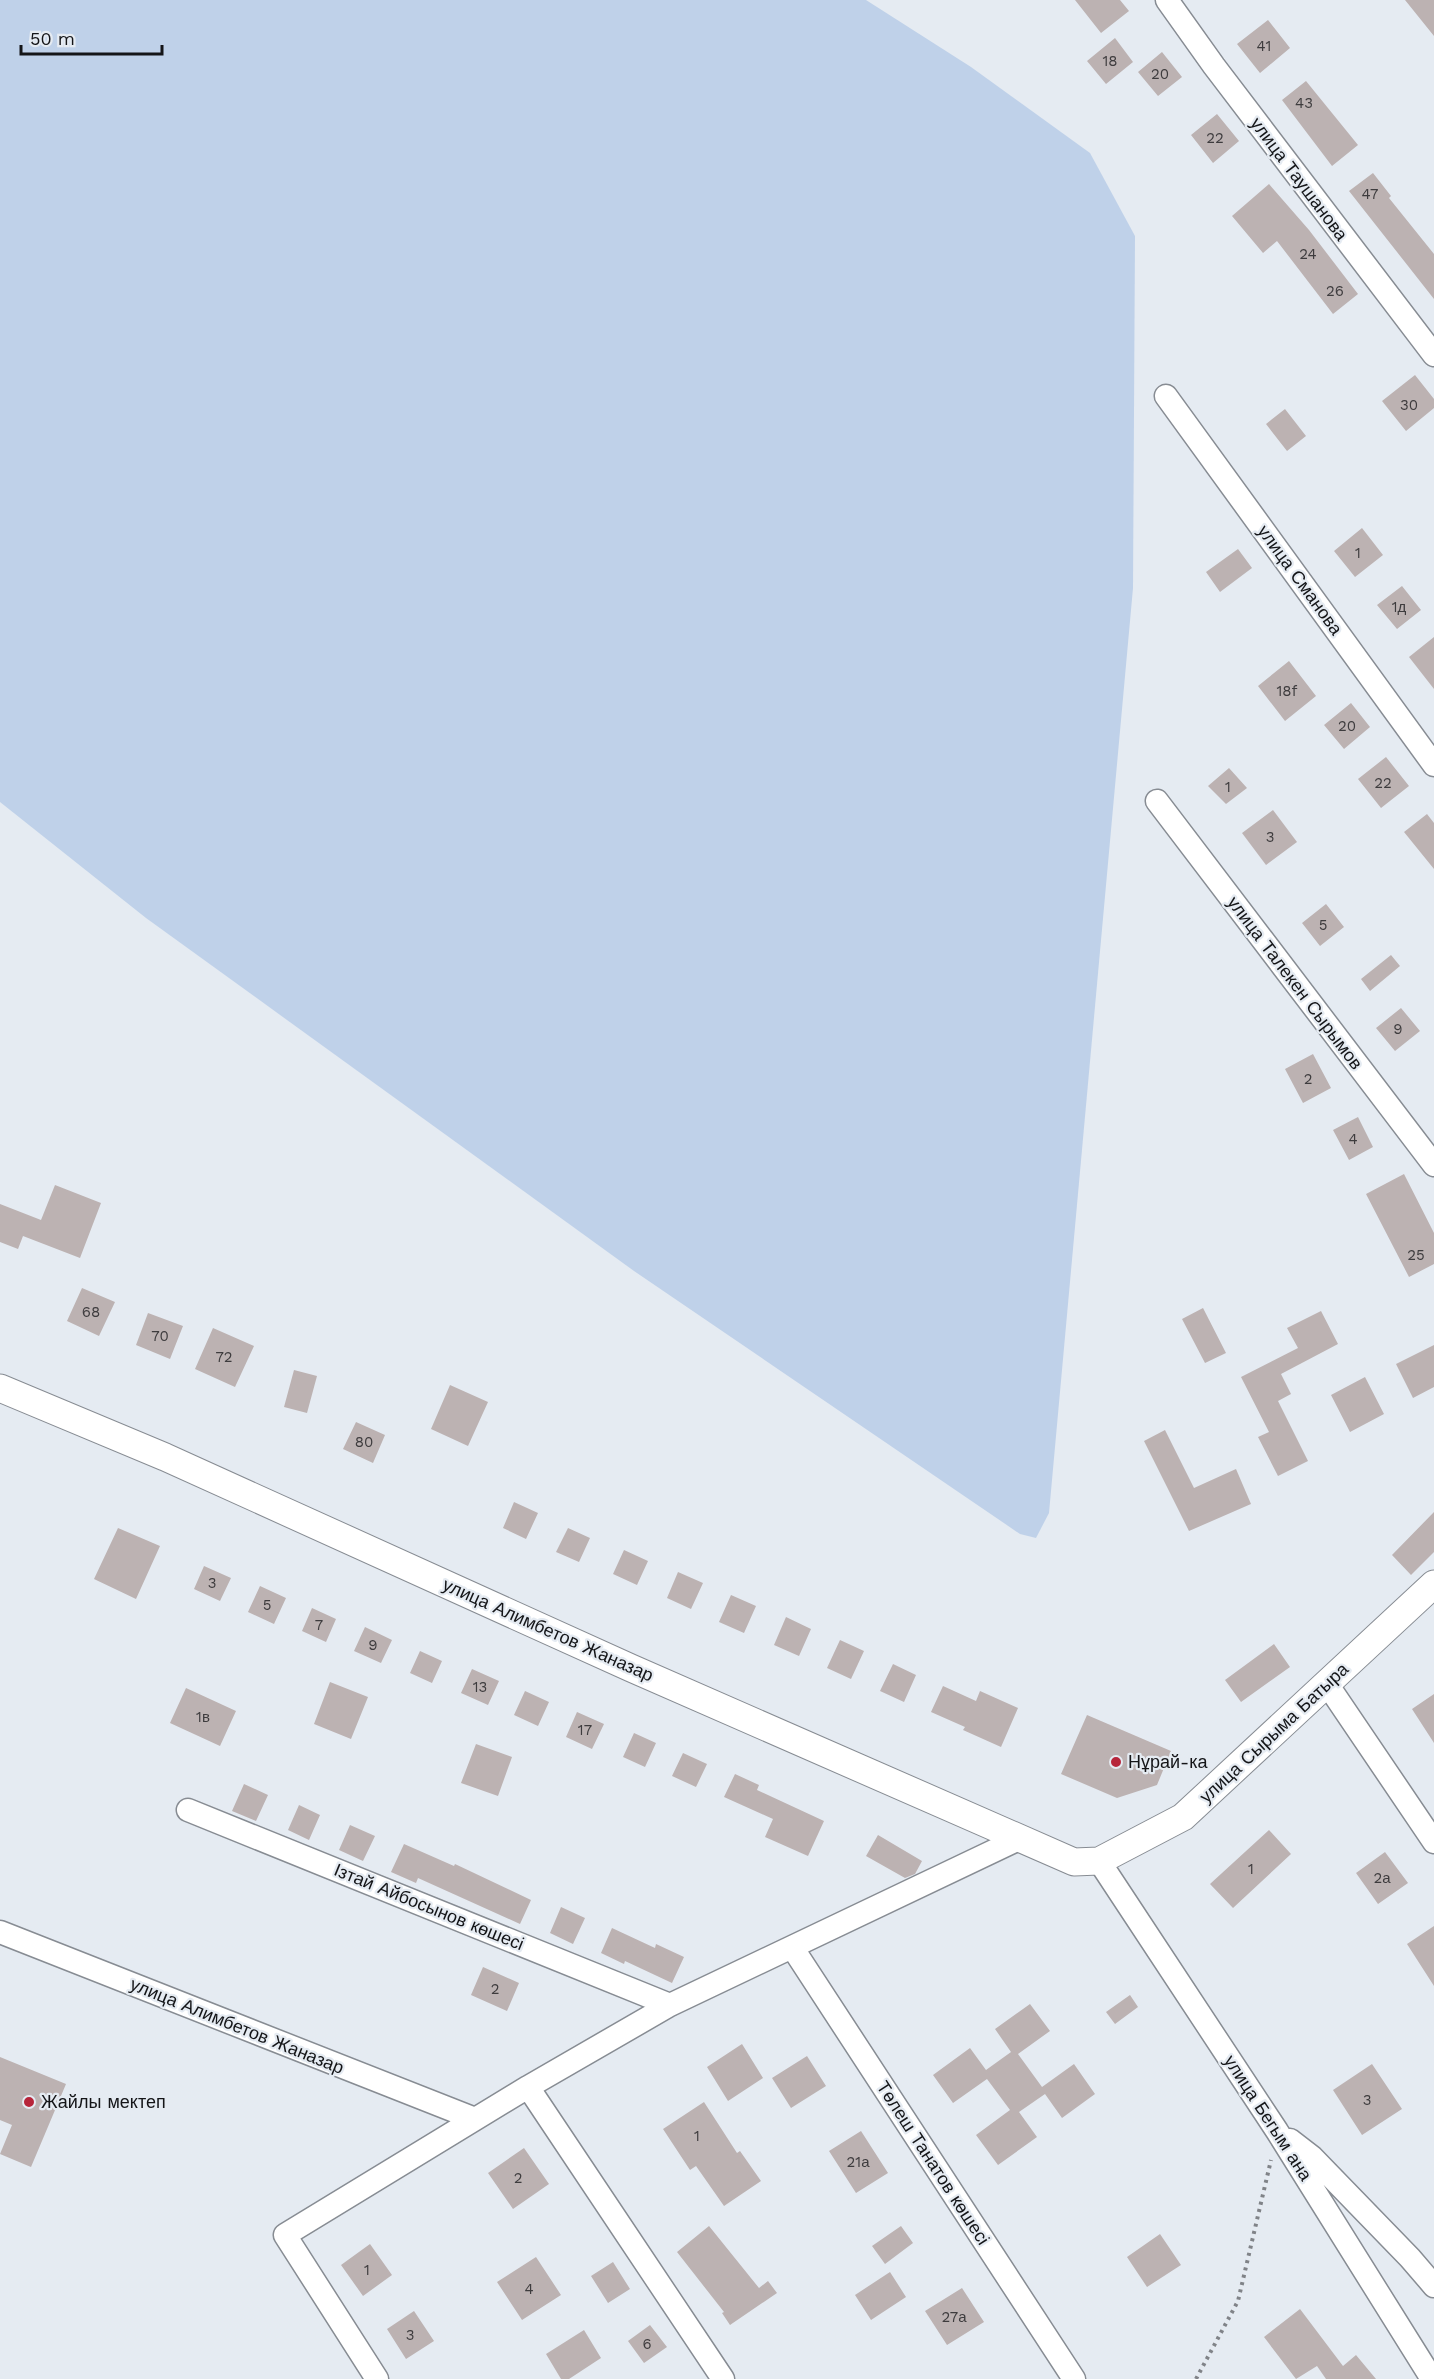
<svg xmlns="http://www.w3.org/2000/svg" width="1434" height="2379" font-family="'Work Sans',sans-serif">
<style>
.green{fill:#bfd1e9}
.building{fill:#bcb2b2}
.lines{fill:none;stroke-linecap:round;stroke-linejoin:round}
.minor-casing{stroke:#878c93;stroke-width:25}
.tertiary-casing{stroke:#878c93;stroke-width:29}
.path{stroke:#808388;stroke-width:4;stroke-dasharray:3 4.5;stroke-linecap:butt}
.minor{stroke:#fff;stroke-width:22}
.tertiary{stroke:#fff;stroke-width:27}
.poi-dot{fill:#b7253a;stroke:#e5ebf2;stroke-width:2}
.labels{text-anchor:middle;stroke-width:4.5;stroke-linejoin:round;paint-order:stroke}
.number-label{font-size:15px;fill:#3e3c3e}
.street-label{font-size:18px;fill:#141518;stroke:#e5ebf2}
.poi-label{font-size:18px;fill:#141518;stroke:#e5ebf2;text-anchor:start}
</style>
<rect width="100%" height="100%" fill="#e5ebf2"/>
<path class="green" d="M0,0H866L971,67L1090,153L1135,236L1133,588L1049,1513L1036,1538L1020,1534L634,1271L146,918L0,802Z"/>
<path class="building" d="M1075,0H1120L1129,11L1101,33Z
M1405,0H1434V36Z
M1268,20L1290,48L1260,73L1237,44Z
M1115,38L1133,62L1106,84L1087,61Z
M1162,52L1182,77L1158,96L1138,72Z
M1306,81L1358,145L1332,166L1282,100Z
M1217,114L1239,141L1213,163L1191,135Z
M1373,173L1391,196L1389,198L1434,254V299L1349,191Z
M1269,184L1309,230L1358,294L1333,314L1277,241L1263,253L1232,216Z
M1415,375L1434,399V408L1406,431L1382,401Z
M1285,409L1306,436L1287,451L1266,424Z
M1362,528L1383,555L1355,577L1334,551Z
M1238,549L1252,568L1220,592L1206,572Z
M1402,586L1421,610L1397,629L1377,605Z
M1434,637V689L1409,657Z
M1289,661L1316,696L1285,721L1258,686Z
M1351,703L1370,727L1344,749L1324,725Z
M1386,757L1409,786L1381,808L1358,779Z
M1229,768L1247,788L1226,804L1208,786Z
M1273,810L1297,842L1266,865L1242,833Z
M1427,814L1434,823V869L1404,832Z
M1326,904L1344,927L1320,946L1302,923Z
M1391,955L1400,966L1370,991L1361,979Z
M1401,1008L1420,1031L1395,1051L1376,1028Z
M1313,1054L1331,1088L1303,1103L1285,1069Z
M1358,1117L1373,1147L1349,1160L1333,1130Z
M1404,1174L1434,1233V1264L1409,1277L1366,1194Z
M55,1185L101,1203L80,1258L23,1236L18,1249L0,1242V1204L41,1220Z
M82,1288L115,1302L99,1336L67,1321Z
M1203,1308L1226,1353L1205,1363L1182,1319Z
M1321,1311L1338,1344L1281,1374L1291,1394L1278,1401L1308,1461L1278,1476L1258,1437L1269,1432L1241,1377L1298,1348L1287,1328Z
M148,1313L183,1326L170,1359L136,1345Z
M213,1328L254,1346L235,1387L195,1369Z
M1434,1345V1387L1413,1398L1396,1364Z
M294,1370L317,1376L307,1413L284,1407Z
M1365,1377L1384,1414L1350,1432L1331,1395Z
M450,1385L488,1402L468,1446L431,1429Z
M356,1422L385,1435L373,1463L343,1449Z
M1165,1430L1194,1488L1236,1469L1251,1504L1189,1531L1144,1441Z
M514,1502L538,1513L526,1539L503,1528Z
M1434,1512V1552L1411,1575L1392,1555Z
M118,1528L160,1546L136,1599L94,1579Z
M568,1528L590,1538L579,1562L556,1552Z
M624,1550L648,1561L637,1585L613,1574Z
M204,1566L231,1578L220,1601L194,1589Z
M678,1572L703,1583L691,1609L667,1598Z
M260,1586L286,1598L274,1624L248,1612Z
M731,1595L756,1606L744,1633L719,1622Z
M312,1608L336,1619L326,1642L302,1631Z
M786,1617L811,1629L799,1656L774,1645Z
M365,1627L392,1640L381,1663L354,1651Z
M840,1640L864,1651L851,1679L827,1668Z
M1274,1644L1290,1667L1241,1702L1225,1680Z
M420,1651L442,1661L432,1683L410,1673Z
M893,1664L916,1675L904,1702L880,1691Z
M472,1669L499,1681L488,1705L461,1693Z
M330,1682L368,1697L351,1739L314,1724Z
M943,1686L976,1701L980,1691L1018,1708L1001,1747L963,1730L965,1727L931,1712Z
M186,1688L236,1711L220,1746L170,1723Z
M525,1691L549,1702L538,1726L514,1715Z
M1434,1694V1743L1412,1709Z
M577,1712L604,1724L592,1749L566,1737Z
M1087,1715L1171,1751L1157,1785L1117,1798L1061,1774Z
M634,1733L656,1743L645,1767L623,1757Z
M476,1744L512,1757L498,1796L461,1783Z
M683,1753L707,1764L696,1787L672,1776Z
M735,1774L759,1785L757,1790L824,1821L808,1856L765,1837L773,1819L724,1797Z
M244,1784L268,1795L256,1821L232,1811Z
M299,1805L320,1815L309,1840L288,1830Z
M350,1825L375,1836L363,1861L339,1850Z
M1269,1830L1291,1854L1233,1908L1210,1884Z
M878,1835L922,1861L915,1874L905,1878L866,1856Z
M404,1844L454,1866L455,1864L531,1900L520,1924L418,1878L416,1883L391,1872Z
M1385,1852L1408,1883L1378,1904L1356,1873Z
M561,1907L585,1918L573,1944L550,1933Z
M1434,1926V1986L1407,1944Z
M612,1928L655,1948L656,1944L684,1957L672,1983L625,1961L624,1964L601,1953Z
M483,1967L519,1983L507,2011L471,1995Z
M1130,1995L1138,2007L1115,2024L1106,2012Z
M1030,2004L1050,2031L1018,2054L1042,2087L1074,2064L1095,2094L1062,2118L1045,2094L1019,2112L1037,2137L998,2165L976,2135L1010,2110L987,2079L953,2103L933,2075L970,2048L986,2070L1011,2052L995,2029Z
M742,2044L763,2078L728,2101L707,2067Z
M807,2056L826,2086L791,2108L772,2078Z
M0,2057L66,2084L31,2167L0,2154L12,2125L0,2120Z
M1372,2064L1402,2109L1362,2135L1333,2090Z
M704,2102L737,2153L740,2151L761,2181L724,2206L696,2166L690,2170L663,2129Z
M861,2131L888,2173L856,2193L829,2151Z
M524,2148L549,2184L513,2209L488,2173Z
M709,2226L759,2288L768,2281L777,2293L730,2325L722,2313L724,2312L677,2252Z
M901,2226L913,2243L885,2264L872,2246Z
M1160,2234L1181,2265L1147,2287L1127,2257Z
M370,2244L392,2275L363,2296L341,2265Z
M536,2257L561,2295L522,2320L497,2282Z
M613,2262L630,2289L608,2303L591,2276Z
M890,2272L906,2297L871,2320L855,2295Z
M962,2288L984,2322L947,2345L925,2311Z
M1300,2309L1343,2366L1356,2355L1376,2379H1326L1317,2366L1296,2379L1264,2337Z
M414,2311L434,2341L406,2359L387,2329Z
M650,2325L667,2347L644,2363L628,2341Z
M584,2330L601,2358L569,2379H561L546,2354Z"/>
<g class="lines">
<defs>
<path id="minor" d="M1167,0L1214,66L1434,355
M1166,396L1434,765
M1157,801L1434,1165
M1327,1684L1434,1842
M188,1810L670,2005
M1099,1861L1277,2131L1432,2379
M0,1932L475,2119
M792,1947L1074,2379
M528,2087L723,2379
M1290,2140L1312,2157L1410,2258L1434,2286
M377,2379L285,2235L528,2087L670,2005L1021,1838"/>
<path id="tertiary" d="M0,1388L165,1457L631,1668L1074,1862L1099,1861L1183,1817L1434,1584"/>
</defs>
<use href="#minor" class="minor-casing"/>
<use href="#tertiary" class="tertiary-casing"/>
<path class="path" d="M1196,2379L1238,2301L1271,2160"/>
<use href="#minor" class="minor"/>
<use href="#tertiary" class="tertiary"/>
</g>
<g class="poi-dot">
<circle cx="1116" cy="1762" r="6"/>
<circle cx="29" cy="2102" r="6"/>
</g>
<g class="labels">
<g class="number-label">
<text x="1264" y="51">41</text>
<text x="1110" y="66">18</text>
<text x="1160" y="79">20</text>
<text x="1304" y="108">43</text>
<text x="1215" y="143">22</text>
<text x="1370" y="199">47</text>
<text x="1308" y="259">24</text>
<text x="1335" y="296">26</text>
<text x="1409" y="410">30</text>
<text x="1358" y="558">1</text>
<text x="1399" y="612">1д</text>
<text x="1287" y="696">18f</text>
<text x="1347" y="731">20</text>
<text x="1383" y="788">22</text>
<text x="1228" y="792">1</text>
<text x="1270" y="842">3</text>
<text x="1323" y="930">5</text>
<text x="1398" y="1034">9</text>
<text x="1308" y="1084">2</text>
<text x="1353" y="1144">4</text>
<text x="1416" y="1260">25</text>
<text x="91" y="1317">68</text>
<text x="160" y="1341">70</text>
<text x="224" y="1362">72</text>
<text x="364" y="1447">80</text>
<text x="212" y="1588">3</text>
<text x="267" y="1610">5</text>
<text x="319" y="1630">7</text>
<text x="373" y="1650">9</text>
<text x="480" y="1692">13</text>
<text x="203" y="1722">1в</text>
<text x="585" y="1735">17</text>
<text x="1251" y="1874">1</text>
<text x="1382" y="1883">2а</text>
<text x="495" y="1994">2</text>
<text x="1367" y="2105">3</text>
<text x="697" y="2141">1</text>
<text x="858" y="2167">21а</text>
<text x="518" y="2183">2</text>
<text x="367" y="2275">1</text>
<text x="529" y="2294">4</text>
<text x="954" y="2322">27а</text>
<text x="410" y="2340">3</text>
<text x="647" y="2349">6</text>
</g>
<g class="street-label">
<text transform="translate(1299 179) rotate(53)" y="6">улица Таушанова</text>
<text transform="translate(1300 580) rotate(54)" y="6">улица Сманова</text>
<text transform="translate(1295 983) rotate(53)" y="6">улица Талекен Сырымов</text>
<text transform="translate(548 1630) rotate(24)" y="6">улица Алимбетов Жаназар</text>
<text transform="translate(1274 1733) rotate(-43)" y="6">улица Сырыма Батыра</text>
<text transform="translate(429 1907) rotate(22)" y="6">Ізтай Айбосынов көшесі</text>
<text transform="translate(237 2026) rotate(22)" y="6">улица Алимбетов Жаназар</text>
<text transform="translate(1268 2118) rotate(57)" y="6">улица Бегым ана</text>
<text transform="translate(933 2163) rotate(57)" y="6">Төлеш Танатов көшесі</text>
</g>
<g class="poi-label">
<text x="1128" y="1768">Нұрай-ка</text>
<text x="41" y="2108">Жайлы мектеп</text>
</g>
</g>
<path d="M21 45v9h141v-9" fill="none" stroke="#141518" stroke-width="3"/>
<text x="30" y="45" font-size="18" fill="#141518" stroke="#e5ebf2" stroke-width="4.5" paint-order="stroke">50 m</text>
</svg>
